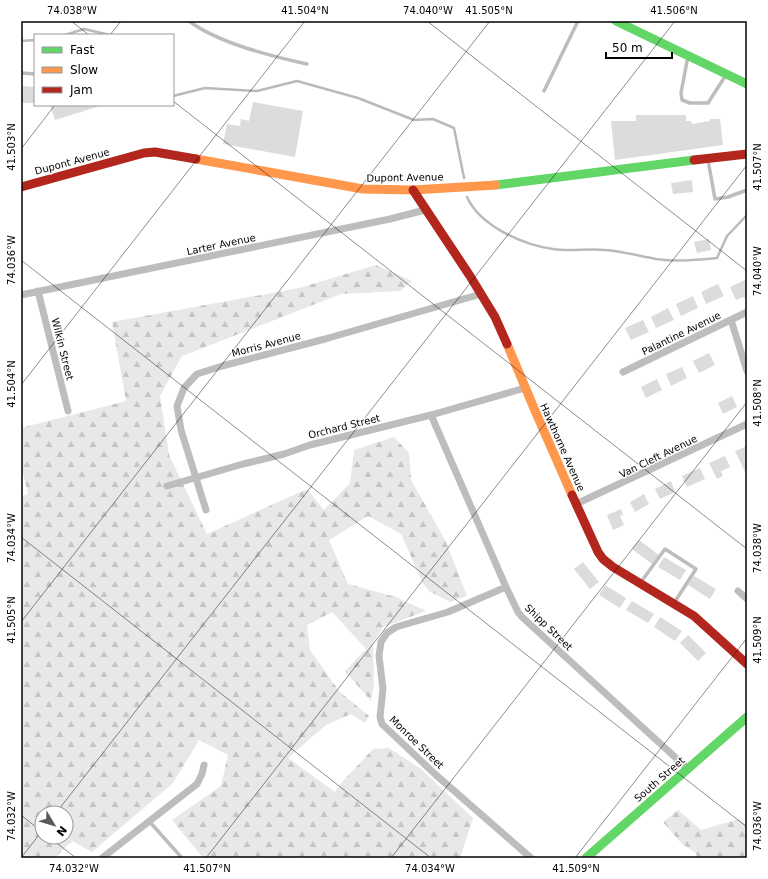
<svg xmlns="http://www.w3.org/2000/svg" width="768" height="879" font-family="'DejaVu Sans',sans-serif">
<style>
.forest{fill:url(#forest-firs);fill-rule:evenodd}
.lines{fill:none;stroke-linecap:round;stroke-linejoin:round}
.stream{stroke:#bababa;stroke-width:2.5}
.building{fill:#dcdcdc}
.lane{stroke:#bdbdbd;stroke-width:3.5}
.street{stroke:#bdbdbd;stroke-width:7}
.fast{stroke:#63d668;stroke-width:9}
.slow{stroke:#ff974d;stroke-width:9}
.jam{stroke:#b3261e;stroke-width:9}
.ticks{fill:none;stroke:#000;stroke-width:1;stroke-opacity:0.45}
.labels{text-anchor:middle;stroke-width:3;stroke-linejoin:round;paint-order:stroke}
.street-label{font-size:10px;fill:#000;stroke:#fff}
.neatline{fill:none;stroke:#000;stroke-width:1.5}
.ticks-label{font-size:10px;text-anchor:middle;fill:#000}
</style>
<defs>
<pattern id="forest-firs" width="22" height="20" patternUnits="userSpaceOnUse"><rect width="22" height="20" fill="#e8e8e8"/><path d="M5 1l3.5 6h-7zM16 11l3.5 6h-7z" fill="#c5c5c5"/></pattern>
</defs>
<rect width="100%" height="100%" fill="#fff"/>
<path class="forest" d="M376,265L412,281L400,291L341,294L182,356L160,396L169,455L207,534L307,489L324,510L350,483L354,450L394,437L409,453L411,480L446,542L467,596L450,602L429,591L421,579L401,534L368,516L329,540L348,584L396,597L426,611L383,627L373,643L374,685L371,701L345,671L366,649L332,612L307,625L310,650L339,691L369,716L365,723L351,714L326,725L288,758L335,792L343,781L373,749L389,748L421,769L473,818L460,858H203L172,820L221,786L228,755L199,740L173,783L92,852L72,841L55,858H21V497L28,494L21,464V428L126,401L112,322L299,288ZM42,813H66V837H42Z
M678,810L701,830L739,819L747,826V858H698L695,852L682,844L663,822Z"/>
<g class="lines">
<path class="stream" d="M65,35L84,29L110,35
M21,41L35,40
M173,96L205,88L257,91L297,81L358,98L414,120L433,119L454,128L464,178
M467,197C480,226 523,245 553,249C570,252 588,248 605,250C622,251 639,256 656,259C677,262 697,260 717,258L727,236L747,215"/>
</g>
<path class="building" d="M21,86L35,87V103H21Z
M253,102L303,111L295,157L223,144L227,124L240,126L241,119L249,121Z
M50,105H103L55,120Z
M636,115H686V121H691L692,124L710,121V119H720L723,145L615,160L611,121H636Z
M692,180L693,192L673,194L671,183Z
M709,239L711,250L697,253L694,242Z
M747,279V297L744,298L743,297L736,300L730,287Z
M718,284L724,296L706,304L701,292Z
M693,296L698,308L681,316L676,304Z
M668,308L674,320L656,328L651,317Z
M643,320L649,332L631,340L625,328Z
M709,353L715,365L699,373L693,361Z
M682,367L687,378L671,386L666,374Z
M657,379L662,390L646,398L641,387Z
M732,396L737,407L723,414L718,403Z
M747,446V471L745,472L735,451Z
M725,456L730,467L721,471L723,476L717,479L709,463Z
M700,468L705,479L687,487L682,476Z
M671,481L675,492L660,499L655,489Z
M644,494L649,504L635,512L630,502Z
M621,509L623,515L620,516L624,525L613,530L607,515Z
M639,540L659,555L652,564L632,549Z
M664,557L686,570L680,580L658,567Z
M583,562L599,582L590,589L574,569Z
M694,576L716,589L710,599L688,585Z
M605,585L626,598L620,608L599,595Z
M632,601L654,614L648,623L626,610Z
M660,617L682,631L675,641L654,627Z
M688,635L706,653L698,661L680,643Z"/>
<g class="lines">
<path class="lane" d="M189,21C218,43 271,56 307,64
M688,56L681,93L682,100L690,103H708L726,75
M21,73L35,74
M544,91L578,21
M708,160L715,199L728,197L747,190
M641,582L665,549L696,569L674,603
M149,821L182,858"/>
<path class="street" d="M38,291L68,411
M21,295L390,219L425,210
M731,320L747,371
M623,372L747,312
M431,415L506,587L518,612L522,617L688,769
M167,486L243,464L284,454L310,445L431,415L525,388
M576,504L747,424
M206,510L181,430L177,406L184,388L197,374L222,366L325,339L481,294
M506,587L448,612L396,627L387,633L381,642L379,656L383,689L380,717L382,724L436,775L531,858
M738,591L747,599
M102,858L197,784L202,774L204,765"/>
<path class="fast" d="M616,21L747,84
M496,185L694,160
M586,858L747,717"/>
<path class="slow" d="M196,159L363,189L413,190L496,185
M507,344L536,413L572,495"/>
<path class="jam" d="M694,160L747,154
M21,187L144,153L155,152L196,159
M413,190L470,276L495,317L507,344
M572,495L598,552L603,559L613,567L694,616L747,664"/>
</g>
<path class="ticks" d="M71,21L89,35M427,21L747,271M110,35L121,21M173,101L747,549M21,149L55,105M21,260L747,827M21,385L305,21M21,537L431,858M21,622L490,21M56,813L675,21M21,815L42,832M49,837L76,858M21,858L42,831M206,858L747,165M391,858L747,402M575,858L747,638"/>
<g class="labels">
<g class="street-label">
<text transform="translate(72 161) rotate(-15)" y="4">Dupont Avenue</text>
<text transform="translate(405 177) rotate(-1)" y="4">Dupont Avenue</text>
<text transform="translate(221 244) rotate(-12)" y="4">Larter Avenue</text>
<text transform="translate(681 333) rotate(-26)" y="4">Palantine Avenue</text>
<text transform="translate(266 344) rotate(-15)" y="4">Morris Avenue</text>
<text transform="translate(63 349) rotate(76)" y="4">Wilkin Street</text>
<text transform="translate(344 426) rotate(-14)" y="4">Orchard Street</text>
<text transform="translate(563 447) rotate(66)" y="4">Hawthorne Avenue</text>
<text transform="translate(658 456) rotate(-26)" y="4">Van Cleft Avenue</text>
<text transform="translate(549 627) rotate(44)" y="4">Shipp Street</text>
<text transform="translate(417 742) rotate(44)" y="4">Monroe Street</text>
<text transform="translate(659 779) rotate(-41)" y="4">South Street</text>
</g>
</g>
<rect width="768" height="879" fill="none" stroke="#ffffff" stroke-width="44"/>
<rect x="34" y="34" width="140" height="72" fill="#ffffff" stroke="#999999"/>
<rect x="42" y="47" width="20" height="6" fill="#63d668" stroke="#999999"/>
<text x="70" y="54" font-size="12" fill="#000000">Fast</text>
<rect x="42" y="67" width="20" height="6" fill="#ff974d" stroke="#999999"/>
<text x="70" y="74" font-size="12" fill="#000000">Slow</text>
<rect x="42" y="87" width="20" height="6" fill="#b3261e" stroke="#999999"/>
<text x="70" y="94" font-size="12" fill="#000000">Jam</text>
<g transform="translate(54 825) rotate(128)"><circle r="19" fill="#ffffff" stroke="#999999"/>
<path d="M0-3L7 15L0 10L-7 15Z" fill="#595959"/>
<text y="-6" font-size="11" font-weight="bold" text-anchor="middle" fill="#000000">N</text>
</g>
<path d="M606 52v6h66v-6" fill="none" stroke="#000000" stroke-width="2"/>
<text x="612" y="52" font-size="12" fill="#000000" stroke="#ffffff" stroke-width="3" paint-order="stroke">50 m</text>
<rect x="22" y="22" width="724" height="835" class="neatline"/>
<g class="ticks-label">
<text x="72" y="14">74.038°W</text>
<text x="305" y="14">41.504°N</text>
<text x="428" y="14">74.040°W</text>
<text x="489" y="14">41.505°N</text>
<text x="674" y="14">41.506°N</text>
<text transform="translate(11 147) rotate(-90)" y="4">41.503°N</text>
<text transform="translate(757 167) rotate(-90)" y="4">41.507°N</text>
<text transform="translate(11 260) rotate(-90)" y="4">74.036°W</text>
<text transform="translate(757 271) rotate(-90)" y="4">74.040°W</text>
<text transform="translate(11 384) rotate(-90)" y="4">41.504°N</text>
<text transform="translate(757 403) rotate(-90)" y="4">41.508°N</text>
<text transform="translate(11 538) rotate(-90)" y="4">74.034°W</text>
<text transform="translate(757 548) rotate(-90)" y="4">74.038°W</text>
<text transform="translate(11 620) rotate(-90)" y="4">41.505°N</text>
<text transform="translate(757 640) rotate(-90)" y="4">41.509°N</text>
<text transform="translate(11 816) rotate(-90)" y="4">74.032°W</text>
<text transform="translate(757 826) rotate(-90)" y="4">74.036°W</text>
<text x="74" y="872">74.032°W</text>
<text x="207" y="872">41.507°N</text>
<text x="430" y="872">74.034°W</text>
<text x="576" y="872">41.509°N</text>
</g>
</svg>
